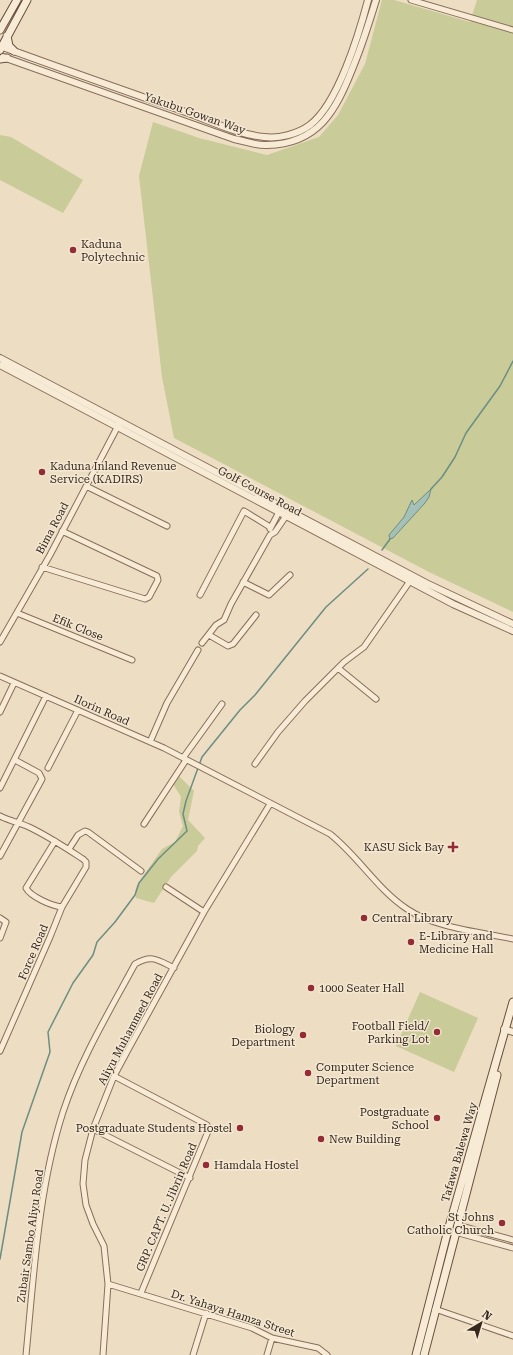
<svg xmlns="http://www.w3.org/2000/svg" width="513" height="1355" font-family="'Roboto Serif',serif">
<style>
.green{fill:#c9cb98}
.water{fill:#a5c0b6;stroke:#6c8e82}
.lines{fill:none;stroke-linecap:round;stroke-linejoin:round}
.stream{stroke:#6c8e82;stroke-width:1.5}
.minor-casing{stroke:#876e5b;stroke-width:7}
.tertiary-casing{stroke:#876e5b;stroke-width:8}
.secondary-casing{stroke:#684f3e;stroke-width:9}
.minor{stroke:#f8ebd6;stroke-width:5}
.tertiary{stroke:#f8ebd6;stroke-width:6}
.secondary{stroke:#f8ebd6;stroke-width:7}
.poi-dot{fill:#942c36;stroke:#f4e8d3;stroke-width:1.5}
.labels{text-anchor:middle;stroke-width:3;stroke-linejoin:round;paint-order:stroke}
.street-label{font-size:11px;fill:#37281e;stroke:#f4e8d3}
.poi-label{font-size:11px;fill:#37281e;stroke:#f4e8d3;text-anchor:start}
</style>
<rect width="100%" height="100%" fill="#edddc3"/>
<path class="green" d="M382,0H394L470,22L477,0H513V612L429,572L174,438L162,377L139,176L153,122L199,138L267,155L319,137L338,115L365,64Z
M0,135L11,137L83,180L63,213L0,180Z
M179,776L194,791L188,820L205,838L198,846L197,851L171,877L154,903L136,898L135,892L137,885L162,849L175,842L183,826L179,812L181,797L173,784Z
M420,992L478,1018L454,1072L396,1046Z"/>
<path class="water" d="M431,489L429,497L425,503L393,538L390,539L389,535L404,517L412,500L414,505Z"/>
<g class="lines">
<path class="stream" d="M431,489L442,477L455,457L466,433L500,386L513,361
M382,550L390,539
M0,1259L22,1132L50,1052L48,1032L73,983L93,955L97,942L115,922L135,895L139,883L158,859L187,831L183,814L186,801L202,757L240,710L255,695L326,607L368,569"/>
<defs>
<path id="minor" d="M411,0L513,30
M86,486L167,526
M270,529L279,512
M42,567L145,599L149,597L158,580L157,576L62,531
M243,582L269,595L290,575
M200,595L244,511L270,527
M17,613L132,660
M209,635L228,646L233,644L256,615
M0,642L50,555L119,424
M202,643L216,625L224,620L231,604L270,535L275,532L286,516
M338,668L376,699
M0,676L164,748L330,834C358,856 377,889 407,909C435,928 480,932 513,939
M0,712L14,683
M150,742L167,703L198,650
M183,758L222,704
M255,764L278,732L305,701L344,662L364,647L410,581
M48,768L78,710
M0,788L46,696
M0,816C10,821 20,823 29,827C48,836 66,848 83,859L86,862V867L62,907L50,937L0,1051
M144,824L186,760
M55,841L26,888C31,897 52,906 62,907
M69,849L78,835L85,831L88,832L141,871
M0,856L42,779L39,773L15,760
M166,887L204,912
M0,918L6,922L0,938
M114,1076L207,1125L209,1129L141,1293
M93,1129L190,1178
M457,1225L513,1240
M455,1232L513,1248
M108,1284L252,1328L272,1338L318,1348L327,1355
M435,1309L513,1336
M26,1355C34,1274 38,1190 63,1112C80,1060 109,1012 135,964C152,954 158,960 174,968
M103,1355L108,1284L104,1246L93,1224L86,1205L83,1184L85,1160L93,1129L114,1076L129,1048L204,912L270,804
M193,1355L206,1313
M267,1355L272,1338"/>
<path id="tertiary" d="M0,46C60,68 120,89 180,110C207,119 235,134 264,137C279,139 298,134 310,125C338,104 359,34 368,0
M3,57L234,139C245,141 257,146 267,145C319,144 336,110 353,67C362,45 369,23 376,0
M0,358L426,583L513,624
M0,365L453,604L513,631
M504,1029L513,1032"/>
<path id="secondary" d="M0,30L17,0
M7,36L9,46L14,51
M0,50L27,0
M0,59L7,58
M416,1355L447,1234L513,1002
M424,1355L497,1075"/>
</defs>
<use href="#minor" class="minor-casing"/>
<use href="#tertiary" class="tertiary-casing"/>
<use href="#secondary" class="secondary-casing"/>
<use href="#minor" class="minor"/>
<use href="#tertiary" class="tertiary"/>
<use href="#secondary" class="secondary"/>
</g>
<g class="poi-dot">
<circle cx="73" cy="250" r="4"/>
<circle cx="42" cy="472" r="4"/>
<path d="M451 841h4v4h4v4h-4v4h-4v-4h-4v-4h4z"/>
<circle cx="364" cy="918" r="4"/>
<circle cx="411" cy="942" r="4"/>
<circle cx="311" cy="988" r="4"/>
<circle cx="437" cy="1032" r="4"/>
<circle cx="303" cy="1035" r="4"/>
<circle cx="308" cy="1073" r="4"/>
<circle cx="437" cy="1118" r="4"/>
<circle cx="240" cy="1128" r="4"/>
<circle cx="321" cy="1139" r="4"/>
<circle cx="206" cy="1165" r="4"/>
<circle cx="502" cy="1223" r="4"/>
</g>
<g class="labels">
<g class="street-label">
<text transform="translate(195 113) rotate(19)" y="4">Yakubu Gowan Way</text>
<text transform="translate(260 491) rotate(28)" y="4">Golf Course Road</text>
<text transform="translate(52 528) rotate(-62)" y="4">Bima Road</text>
<text transform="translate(78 627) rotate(22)" y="4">Efik Close</text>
<text transform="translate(102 710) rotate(24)" y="4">Ilorin Road</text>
<text transform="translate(33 952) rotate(-67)" y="4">Force Road</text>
<text transform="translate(130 1029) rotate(-62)" y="4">Aliyu Muhammed Road</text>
<text transform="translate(459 1152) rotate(-74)" y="4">Tafawa Balewa Way</text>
<text transform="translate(166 1207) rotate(-67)" y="4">GRP. CAPT. U. Jibrin Road</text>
<text transform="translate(30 1236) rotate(-82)" y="4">Zubair Sambo Aliyu Road</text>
<text transform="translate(233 1313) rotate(18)" y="4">Dr. Yahaya Hamza Street</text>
</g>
<g class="poi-label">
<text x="81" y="248">Kaduna<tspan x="81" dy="13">Polytechnic</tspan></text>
<text x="50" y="470">Kaduna Inland Revenue<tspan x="50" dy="13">Service (KADIRS)</tspan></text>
<text x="444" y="851" text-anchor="end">KASU Sick Bay</text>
<text x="372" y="922">Central Library</text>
<text x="419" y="940">E-Library and<tspan x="419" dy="13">Medicine Hall</tspan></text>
<text x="319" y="992">1000 Seater Hall</text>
<text x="429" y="1030" text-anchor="end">Football Field/<tspan x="429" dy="13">Parking Lot</tspan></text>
<text x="295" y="1033" text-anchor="end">Biology<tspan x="295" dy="13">Department</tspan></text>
<text x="316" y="1071">Computer Science<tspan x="316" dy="13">Department</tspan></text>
<text x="429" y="1116" text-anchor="end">Postgraduate<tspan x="429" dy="13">School</tspan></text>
<text x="232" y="1132" text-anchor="end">Postgraduate Students Hostel</text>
<text x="329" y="1143">New Building</text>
<text x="214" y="1169">Hamdala Hostel</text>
<text x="494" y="1221" text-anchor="end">St Johns<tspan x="494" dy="13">Catholic Church</tspan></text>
</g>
</g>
<g transform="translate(481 1323) rotate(38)" stroke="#f4e8d3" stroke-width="3" paint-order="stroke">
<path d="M0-3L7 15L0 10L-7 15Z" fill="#37281e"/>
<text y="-6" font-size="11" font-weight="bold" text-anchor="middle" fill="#37281e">N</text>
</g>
</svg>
